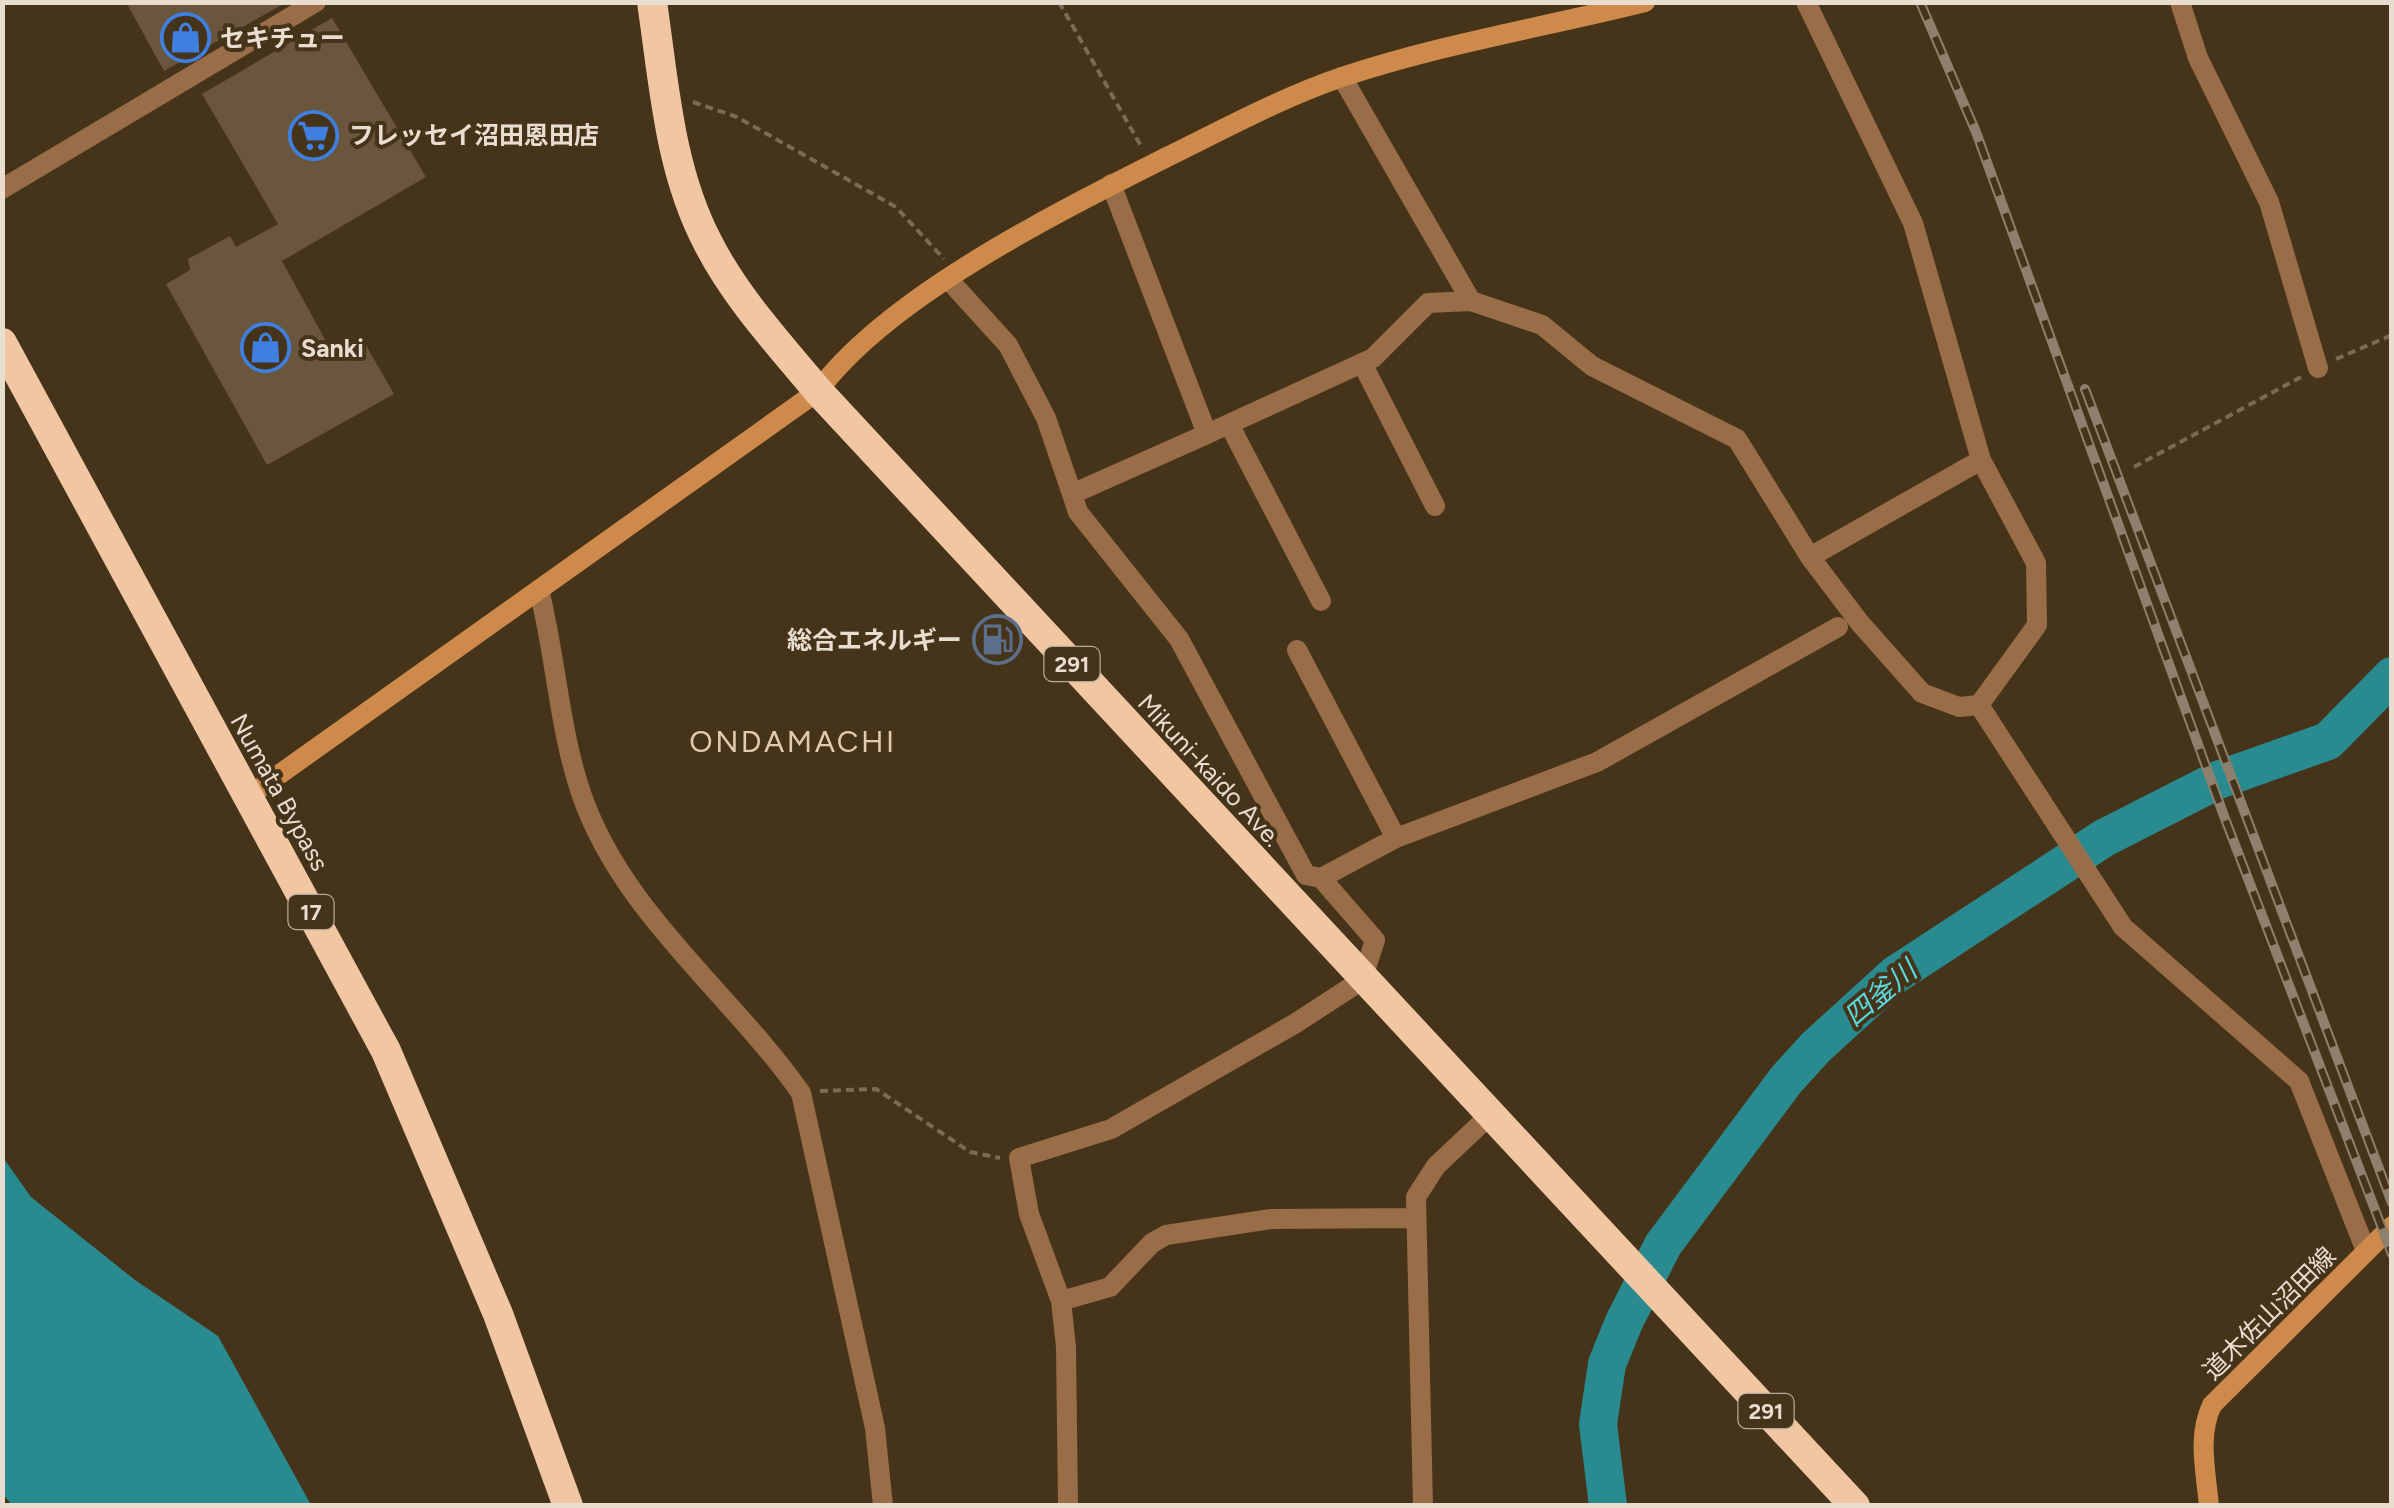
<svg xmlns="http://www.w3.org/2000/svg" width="2394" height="1508" font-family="Figtree,'Noto Sans JP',sans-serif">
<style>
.water{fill:#298b8f}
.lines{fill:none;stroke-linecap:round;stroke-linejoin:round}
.river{stroke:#298b8f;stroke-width:38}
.building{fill:#69563c}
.path{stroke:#7b6b56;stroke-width:4;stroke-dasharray:8 5;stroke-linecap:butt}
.street{stroke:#986d47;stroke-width:20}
.secondary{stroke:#ce8a4b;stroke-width:20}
.highway{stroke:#f1c6a3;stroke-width:30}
.rail-casing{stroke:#8e806c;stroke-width:10}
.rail{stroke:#45331a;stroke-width:6;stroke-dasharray:19;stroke-linecap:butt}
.labels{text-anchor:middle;stroke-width:8;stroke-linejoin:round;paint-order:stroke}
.shield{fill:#45331a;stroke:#b7aa99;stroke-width:2.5}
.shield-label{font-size:22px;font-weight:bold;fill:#e8ddcf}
.poi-label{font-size:25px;font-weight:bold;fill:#e8ddcf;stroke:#45331a;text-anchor:start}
.street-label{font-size:25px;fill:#e8ddcf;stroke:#45331a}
.water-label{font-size:28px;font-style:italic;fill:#59d8de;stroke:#45331a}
.quarter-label{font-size:30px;letter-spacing:2.5px;fill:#e1cbae;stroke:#45331a}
</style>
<rect width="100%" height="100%" fill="#45331a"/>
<path class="water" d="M2,1156L31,1197L135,1280L218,1336L311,1505H12L2,1493Z"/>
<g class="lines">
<path class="river" d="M1608,1506L1598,1424L1607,1364L1624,1322L1663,1245L1786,1080L1816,1047L1895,975L2104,838L2218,780L2328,741L2392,676"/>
</g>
<path class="building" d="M126,2H287L164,71Z
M332,18L426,177L282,261L334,356L363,340L394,394L267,465L166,284L190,270L188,259L230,236L236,247L278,224L202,94Z"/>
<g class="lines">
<path class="path" d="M1059,2L1141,146
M693,102L737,117L896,207L944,259
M2336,359L2392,335
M2134,467L2301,377
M820,1091L876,1089L970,1152L1000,1158"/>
<path class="street" d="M1806,2L1913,223L1981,460L2036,563L2037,625L1979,705
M2180,2L2198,58L2269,202L2318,368
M1342,77L1471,301L1542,325L1592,366L1737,439L1810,557L1860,623L1922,693L1959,707L1979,705L2123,927L2299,1081L2366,1251
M1111,184L1207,434L1373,358L1428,303L1471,301
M2,189L316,2
M948,279L1008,345L1046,418L1072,494
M1362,363L1435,506
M1229,424L1321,601
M1207,434L1072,494L1078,512L1179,639L1306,875L1321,878
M1810,557L1981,460
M539,590C556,657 559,728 581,793C622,913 730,992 801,1093L875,1428L883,1506
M1396,838L1597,762L1838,627
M1061,1301L1110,1287L1152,1243L1166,1235L1271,1219L1414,1218
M1068,1506L1066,1347L1061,1301L1029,1214L1019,1158L1111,1129L1296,1023L1362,980L1375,940L1321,878L1396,838L1297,650
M1423,1506L1416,1197L1436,1166L1489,1116"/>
<path class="secondary" d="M249,796L818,391C889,295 1062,210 1169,156C1226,128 1283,97 1342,77C1441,44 1545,27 1645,2
M2209,1506C2206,1472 2197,1436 2212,1405L2392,1226"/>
<path class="highway" d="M652,2C664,83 669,169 708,243C736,298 779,344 818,391L1855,1506
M2,343L386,1051L498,1314L568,1506"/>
<defs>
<path id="rail" d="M1920,2L1976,132L2224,816L2392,1254
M2085,389L2392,1203"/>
</defs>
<use href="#rail" class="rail-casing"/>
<use href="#rail" class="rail"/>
</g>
<defs>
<symbol id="shop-ring" viewBox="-11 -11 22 22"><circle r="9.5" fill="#45331a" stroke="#3f7fe0" stroke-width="1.5"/><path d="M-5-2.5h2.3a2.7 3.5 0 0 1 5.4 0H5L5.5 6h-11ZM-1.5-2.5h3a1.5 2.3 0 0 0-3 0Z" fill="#3f7fe0"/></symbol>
<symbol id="supermarket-ring" viewBox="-11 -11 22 22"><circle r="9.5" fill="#45331a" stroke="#3f7fe0" stroke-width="1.5"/><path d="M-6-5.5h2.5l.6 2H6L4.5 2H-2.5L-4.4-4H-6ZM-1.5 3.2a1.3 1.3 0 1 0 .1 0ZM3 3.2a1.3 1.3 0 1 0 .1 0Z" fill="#3f7fe0"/></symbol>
<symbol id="fuel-ring" viewBox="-11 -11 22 22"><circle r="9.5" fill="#45331a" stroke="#5c6f8a" stroke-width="1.5"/><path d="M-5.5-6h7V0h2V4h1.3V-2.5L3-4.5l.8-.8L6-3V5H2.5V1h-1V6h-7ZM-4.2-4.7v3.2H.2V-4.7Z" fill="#5c6f8a"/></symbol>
</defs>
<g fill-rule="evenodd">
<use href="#shop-ring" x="158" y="10" width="55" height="55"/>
<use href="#supermarket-ring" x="286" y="108" width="55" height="55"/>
<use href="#shop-ring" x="238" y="320" width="55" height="55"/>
<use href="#fuel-ring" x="970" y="612" width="55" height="55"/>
</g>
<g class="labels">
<g class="shield">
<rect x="1044.5" y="647" width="55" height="34" rx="8"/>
<rect x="288.5" y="895" width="45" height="34" rx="8"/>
<rect x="1738.5" y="1394" width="55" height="34" rx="8"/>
</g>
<g class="shield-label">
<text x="1072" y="672">291</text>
<text x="311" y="920">17</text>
<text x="1766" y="1419">291</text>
</g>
<g class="poi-label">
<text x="220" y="47">セキチュー</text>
<text x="349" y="144">フレッセイ沼田恩田店</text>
<text x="301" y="357">Sanki</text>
<text x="962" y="649" text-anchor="end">総合エネルギー</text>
</g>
<g class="street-label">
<text transform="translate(1210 770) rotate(47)" y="9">Mikuni-kaido Ave.</text>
<text transform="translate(280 792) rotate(61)" y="9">Numata Bypass</text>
<text transform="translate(2269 1313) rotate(-45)" y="9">道木佐山沼田線</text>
</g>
<g class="water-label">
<text transform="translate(1880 993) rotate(-40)" y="10">四釜川</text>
</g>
<g class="quarter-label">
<text x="793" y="752">ONDAMACHI</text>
</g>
</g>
<rect width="2394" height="1508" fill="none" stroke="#e8ddcf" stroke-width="10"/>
</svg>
